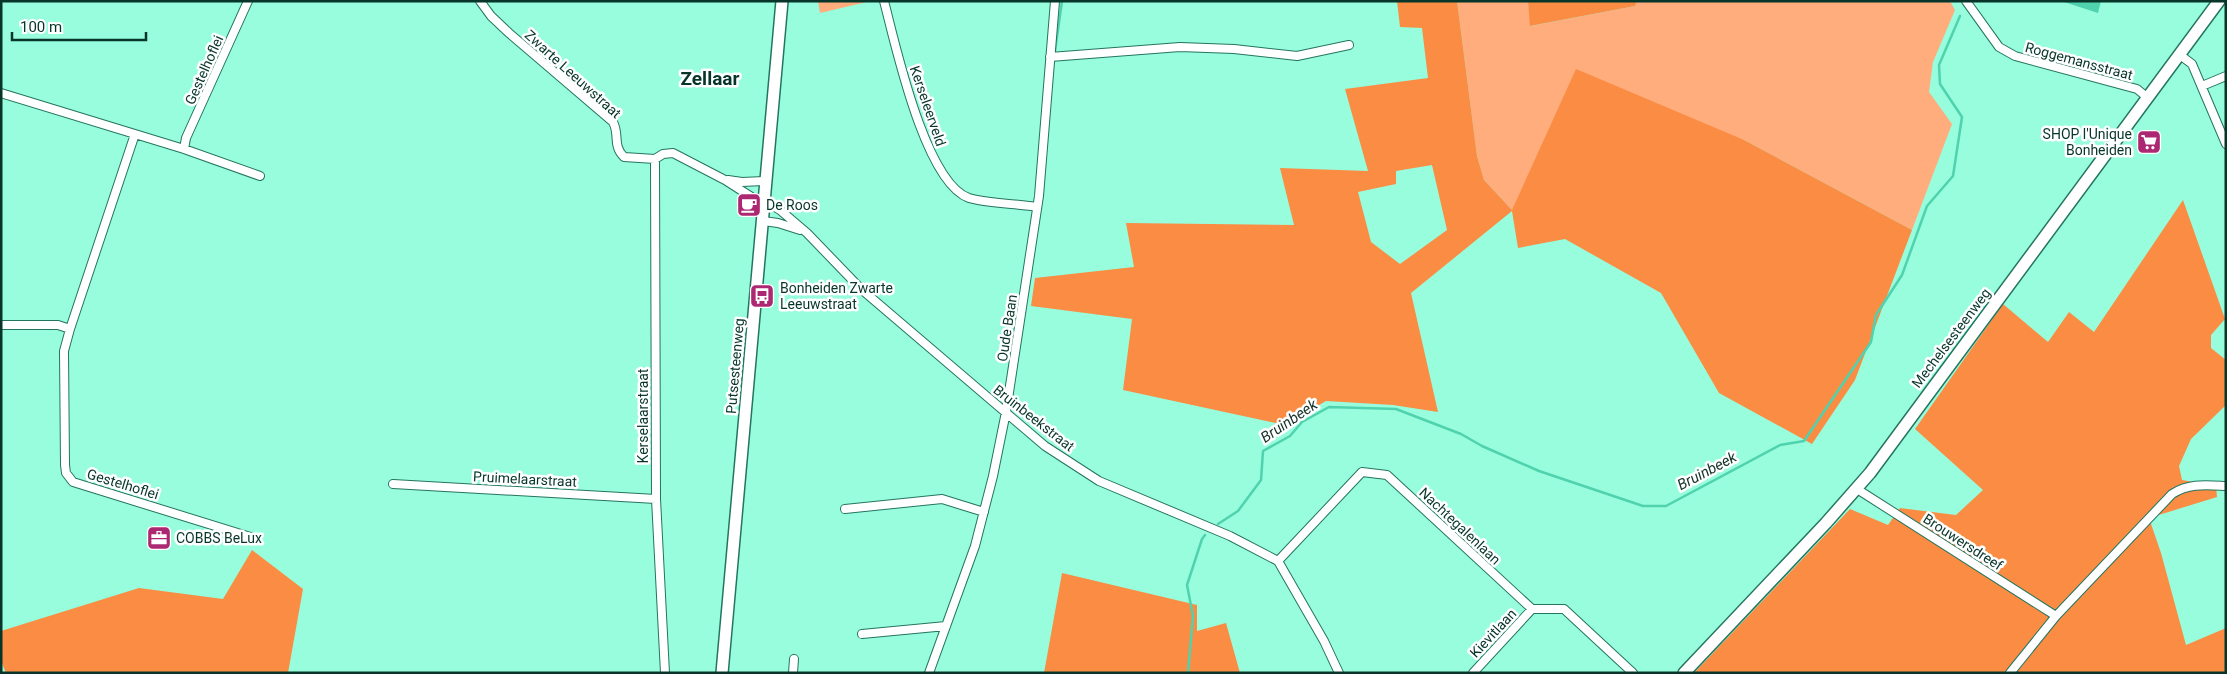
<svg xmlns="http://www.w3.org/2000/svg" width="2227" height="674" font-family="Roboto,sans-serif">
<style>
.green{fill:#ffad7d}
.forest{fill:#fa8c43;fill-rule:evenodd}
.water{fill:#4fd2ad}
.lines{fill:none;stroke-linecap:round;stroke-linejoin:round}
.stream{stroke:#4fd2ad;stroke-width:2.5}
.street-casing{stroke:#24755f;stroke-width:10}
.secondary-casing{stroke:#24755f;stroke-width:14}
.street{stroke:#fff;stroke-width:8}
.secondary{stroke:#fff;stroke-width:11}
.labels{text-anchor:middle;stroke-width:5;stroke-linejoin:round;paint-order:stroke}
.street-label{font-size:14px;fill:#073529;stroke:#fff}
.poi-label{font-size:14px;fill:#073529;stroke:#fff;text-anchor:start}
.water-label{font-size:15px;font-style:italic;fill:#163229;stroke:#fff}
.district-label{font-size:19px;font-weight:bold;fill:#073529;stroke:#fff}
</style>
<rect width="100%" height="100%" fill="#98fddc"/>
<path class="green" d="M818,1H871L820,13Z
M1457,1H1528L1531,26L1635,6L1637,1H1950L1955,10L1933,62L1929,92L1952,124L1912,230L1744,140L1512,210L1484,180L1477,156Z"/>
<path class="forest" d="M1397,1H1457L1477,156L1484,180L1512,210L1576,69L1744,140L1912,230L1855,380L1812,444L1719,393L1661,293L1565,239L1518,248L1512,211L1411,293L1438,412L1393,405L1326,401L1285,425L1123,390L1132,319L1031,306L1035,278L1134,267L1126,223L1294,225L1280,168L1368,171L1345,89L1428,78L1422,28L1400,27ZM1432,165L1447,230L1400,264L1371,242L1358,192L1396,184V171Z
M1528,1H1637L1635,6L1530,26Z
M2183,200L2225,319L2211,335V348L2226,360V405L2191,439L2179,466L2182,480L2216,486L2217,497L2149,518L2161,553L2186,645L2226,628V673H1694L1850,509L1888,525L1900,508L1956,515L1983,490L1915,429L2003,304L2048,342L2069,312L2094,332Z
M252,550L303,589L288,673H6L1,661V631L139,588L223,599Z
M1062,573L1197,605V631L1226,623L1240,673H1044Z"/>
<path class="water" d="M2061,1H2101L2098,13Z"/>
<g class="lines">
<path class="stream" d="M1055,51L1062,1
M1218,524L1238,511L1261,480L1263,451L1290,436L1302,422L1329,407L1396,409L1461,434L1482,446L1539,471L1643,506H1666L1780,445L1804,441L1871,342L1876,315L1902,275L1927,206L1953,176L1962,117L1940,84L1939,65L1960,16
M1188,673L1193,616L1187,585L1202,539L1205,535"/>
<defs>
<path id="street" d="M480,1L491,16L509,33L613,122C620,135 612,145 624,157L655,159L663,154L673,153L725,180L764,205
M884,1C895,43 925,183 969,198C985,203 1019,204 1037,207
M1966,1L1999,47L2015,56L2137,89L2148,98
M2180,55L2192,64L2226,144
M1050,57L1180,47L1234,49L1297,56L1349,45
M2202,86L2226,76
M1,93L184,149L260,176
M184,149L186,138L248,1
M655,159L656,499L665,673
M728,180L742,182L766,181
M765,201L780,210L807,233L861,289L1045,446L1099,481L1230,536L1278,561L1324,641L1339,673
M763,221L778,223L800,230
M1,325H58L70,329L135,134
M70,329L64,351L65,465L66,473L73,482L257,539
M393,484L656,499
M1857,489L2056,616
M845,509L942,499L984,512
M1278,561L1362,472L1387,475L1532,609H1564L1633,673
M862,634L946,626
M793,673L794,659
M929,673L975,546L993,476L1006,412L1039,196L1055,1
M1473,673L1532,609
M2010,673L2056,616L2172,494C2189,483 2205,485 2226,486"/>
<path id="secondary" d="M722,673L782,1
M1684,673L1826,523L1870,473L2219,1"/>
</defs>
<use href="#street" class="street-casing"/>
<use href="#secondary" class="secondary-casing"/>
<use href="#street" class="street"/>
<use href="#secondary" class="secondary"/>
</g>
<defs>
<symbol id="supermarket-square" viewBox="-11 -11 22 22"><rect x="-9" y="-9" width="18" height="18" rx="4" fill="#ac2872" stroke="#fff"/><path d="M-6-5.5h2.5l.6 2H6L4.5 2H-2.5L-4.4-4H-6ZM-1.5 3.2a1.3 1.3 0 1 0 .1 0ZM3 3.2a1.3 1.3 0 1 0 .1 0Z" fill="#fff"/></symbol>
<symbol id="cafe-square" viewBox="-11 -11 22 22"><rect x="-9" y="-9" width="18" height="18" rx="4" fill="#ac2872" stroke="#fff"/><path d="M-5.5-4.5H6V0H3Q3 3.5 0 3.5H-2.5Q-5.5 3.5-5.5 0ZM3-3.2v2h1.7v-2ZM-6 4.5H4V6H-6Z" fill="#fff"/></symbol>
<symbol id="bus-square" viewBox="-11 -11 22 22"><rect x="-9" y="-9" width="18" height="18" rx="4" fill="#ac2872" stroke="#fff"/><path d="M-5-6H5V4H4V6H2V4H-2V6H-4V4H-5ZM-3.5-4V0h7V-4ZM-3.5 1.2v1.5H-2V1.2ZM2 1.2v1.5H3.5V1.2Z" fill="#fff"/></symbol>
<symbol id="office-square" viewBox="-11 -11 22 22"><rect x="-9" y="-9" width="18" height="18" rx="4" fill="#ac2872" stroke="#fff"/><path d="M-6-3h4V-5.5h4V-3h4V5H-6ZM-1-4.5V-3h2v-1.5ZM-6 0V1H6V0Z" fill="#fff"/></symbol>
</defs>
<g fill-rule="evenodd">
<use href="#supermarket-square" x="2135" y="128" width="28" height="28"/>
<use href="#cafe-square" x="735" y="191" width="28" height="28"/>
<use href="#bus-square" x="748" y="282" width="28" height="28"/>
<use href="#office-square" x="145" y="524" width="28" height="28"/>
</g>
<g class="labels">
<g class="street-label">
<text transform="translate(2079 61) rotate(15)" y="5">Roggemansstraat</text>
<text transform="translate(204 70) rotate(-66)" y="5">Gestelhoflei</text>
<text transform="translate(573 74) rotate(42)" y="5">Zwarte Leeuwstraat</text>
<text transform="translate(928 106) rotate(71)" y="5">Kerseleerveld</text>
<text transform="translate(1007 328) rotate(-81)" y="5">Oude Baan</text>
<text transform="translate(1951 338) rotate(-53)" y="5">Mechelsesteenweg</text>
<text transform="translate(735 366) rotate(-85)" y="5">Putsesteenweg</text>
<text transform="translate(643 416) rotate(-90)" y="5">Kerselaarstraat</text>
<text transform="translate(1034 418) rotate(38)" y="5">Bruinbeekstraat</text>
<text transform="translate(525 479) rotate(3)" y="5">Pruimelaarstraat</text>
<text transform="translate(123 484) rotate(17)" y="5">Gestelhoflei</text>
<text transform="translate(1460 526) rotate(43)" y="5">Nachtegalenlaan</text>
<text transform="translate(1963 542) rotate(33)" y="5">Brouwersdreef</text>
<text transform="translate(1493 633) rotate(-47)" y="5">Kievitlaan</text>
</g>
<g class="poi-label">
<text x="2132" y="139" text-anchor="end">SHOP l'Unique<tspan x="2132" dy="16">Bonheiden</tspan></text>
<text x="766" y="210">De Roos</text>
<text x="780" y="293">Bonheiden Zwarte<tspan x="780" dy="16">Leeuwstraat</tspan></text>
<text x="176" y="543">COBBS BeLux</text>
</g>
<g class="water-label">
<text transform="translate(1289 421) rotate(-34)" y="5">Bruinbeek</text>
<text transform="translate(1707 471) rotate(-28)" y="5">Bruinbeek</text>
</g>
<g class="district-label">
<text x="710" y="85">Zellaar</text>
</g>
</g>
<rect width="2227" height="674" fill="none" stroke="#073529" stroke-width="5"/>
<path d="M12 32v8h134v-8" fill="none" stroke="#073529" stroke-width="2.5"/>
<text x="20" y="32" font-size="15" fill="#073529" stroke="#ffffff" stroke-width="4" paint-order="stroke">100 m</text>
</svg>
